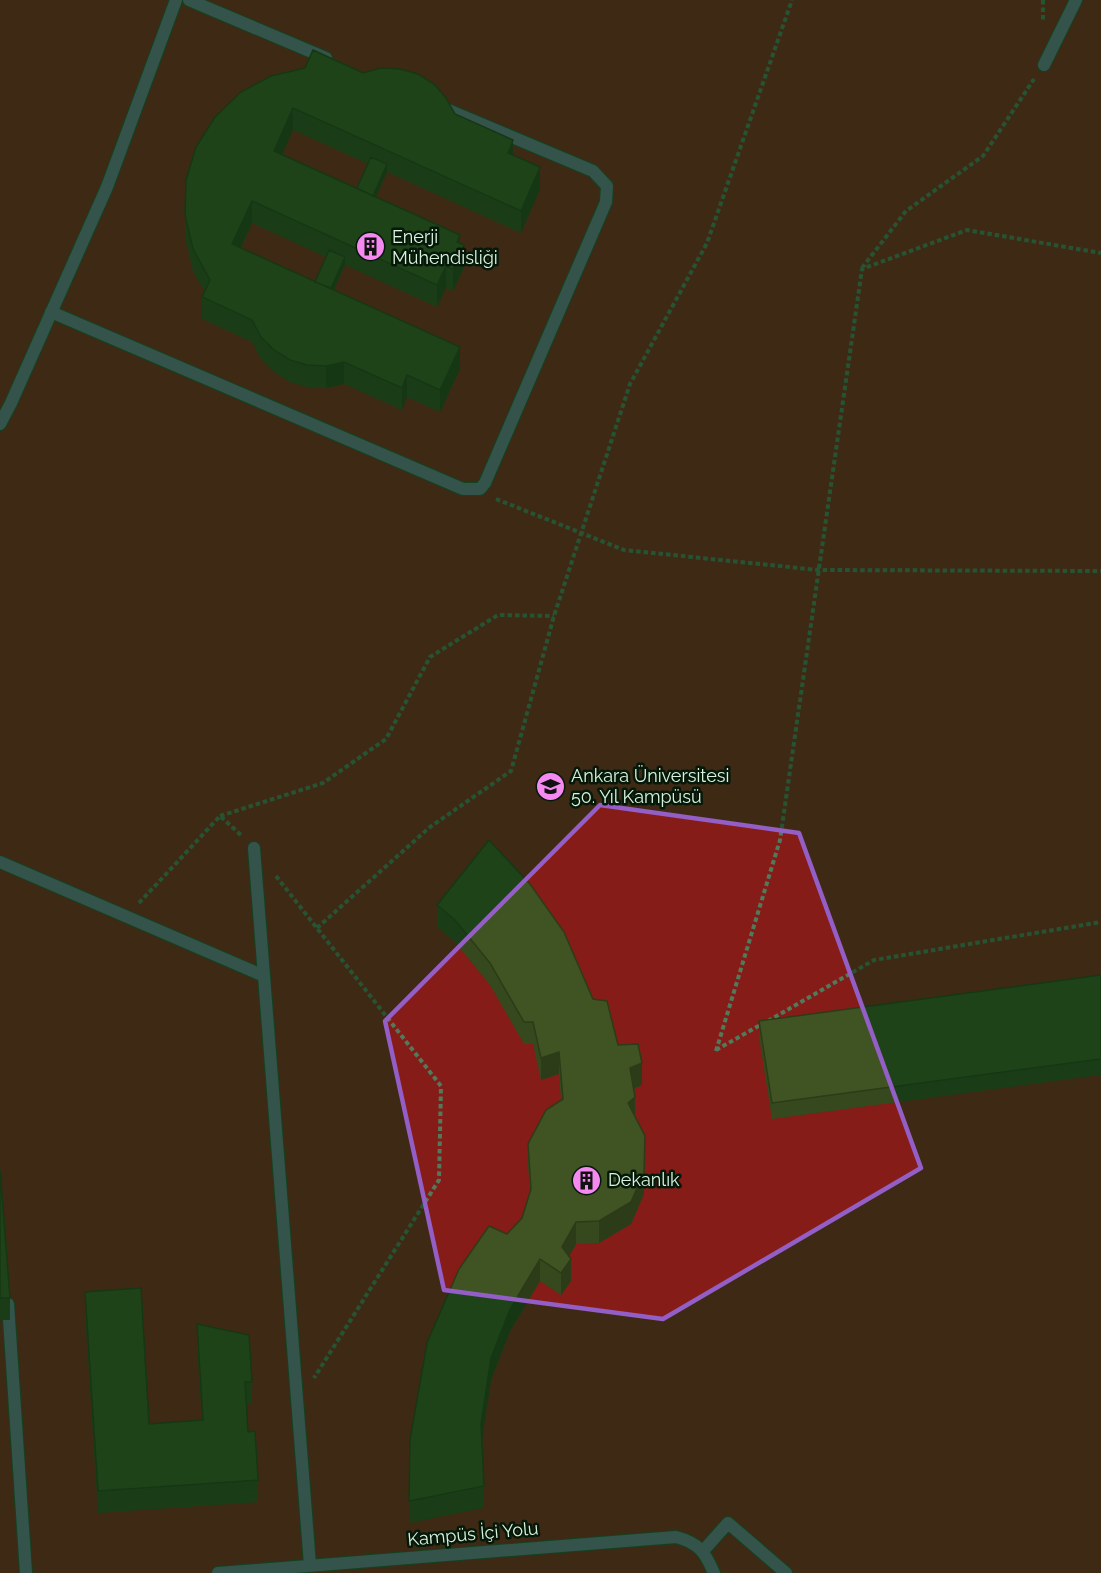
<svg xmlns="http://www.w3.org/2000/svg" width="1101" height="1573" font-family="Raleway,sans-serif">
<style>
.green{fill:#861c17}
.lines{fill:none;stroke-linecap:round;stroke-linejoin:round}
.lane-casing{stroke:#255332;stroke-width:14}
.street-casing{stroke:#255332;stroke-width:14}
.path{stroke:#517a5c;stroke-width:4;stroke-dasharray:4.5 3;stroke-linecap:butt}
.lane{stroke:#70798f;stroke-width:12}
.street{stroke:#70798f;stroke-width:12}
.wall{fill:#36481d;fill-rule:evenodd}
.shaded-wall{fill:#2c3b18}
.building{fill:#3f5422;stroke:#2c3b18;stroke-width:1.5}
.marked{fill:none;stroke:#935ec6;stroke-width:4.5;stroke-linejoin:round}
.labels{text-anchor:middle;stroke-width:5;stroke-linejoin:round;paint-order:stroke}
.poi-label{font-size:18px;fill:#daf3dd;stroke:#051809;text-anchor:start}
.street-label{font-size:18px;fill:#daf3dd;stroke:#051809}
</style>
<rect width="100%" height="100%" fill="#033512"/>
<path class="green" d="M0,0H1101V1573H0Z"/>
<g class="lines">
<defs>
<path id="lane" d="M189,0L326,58
M1044,65L1076,0
M51,312L463,489H480L485,483L606,202L607,186L593,171L441,107
M254,848L310,1565
M0,862L264,976
M8,1304L26,1573
M703,1551L728,1523L786,1573"/>
<path id="street" d="M0,424L11,403L107,187L176,0
M218,1573L676,1537C699,1543 705,1552 714,1573"/>
</defs>
<use href="#lane" class="lane-casing"/>
<use href="#street" class="street-casing"/>
<path class="path" d="M1043,0V20
M862,268L906,211L983,156L1034,79
M496,499L624,550L818,570L1101,571
M220,816L323,783L386,739L430,657L498,615L554,616
M276,876L441,1086L439,1180L314,1378
M139,903L220,816L242,836
M317,928L430,827L511,771L554,616L630,384L707,243L792,0
M768,1021L874,960L1101,922
M716,1050L762,1024
M716,1051L780,840L862,269L967,230L1101,253"/>
<use href="#lane" class="lane"/>
<use href="#street" class="street"/>
</g>
<path class="wall" d="M241,92L455,114L513,155L540,189L521,233L387,172L376,197L460,244L464,267L453,291L446,288L437,307L345,265L334,290L460,369L440,412L407,397L402,410L344,384L326,388L307,387L290,382L274,372L261,359L252,342L202,319V297L205,292L193,271L185,237V215ZM293,130L368,164L357,188L282,155ZM252,223L326,257L315,282L241,248Z
M437,905L593,999L642,1085L634,1089L635,1117L645,1136L644,1194L631,1224L599,1243L576,1244L569,1256L571,1281L561,1295L540,1281L510,1331L491,1380L481,1441L484,1508L409,1523V1501L507,1234L522,1218L530,1193L528,1166V1144L561,1100L559,1074L541,1080L533,1044H524L490,985L455,942L437,927Z
M1101,975V1075L772,1119L759,1037V1021Z
M0,1170L10,1298V1320H0Z
M85,1292L149,1424L202,1420L197,1346V1324L252,1382V1404H247L248,1432L258,1480V1502L98,1513L85,1314Z"/>
<path class="shaded-wall" d="M293,108V130L274,173V151Z
M513,140V162L508,153Z
M387,164V172L368,215V207Z
M540,167V189L521,233V211Z
M252,201V223L232,266V244Z
M460,235V253L464,245V267L453,291V269L457,242Z
M345,257V265L325,308V300Z
M446,266V288L437,307V285Z
M460,347V369L440,412V390Z
M344,362V384L326,388V366Z
M407,375V397L402,410V388Z
M559,1052V1074L541,1080V1058Z
M642,1063V1085L630,1090V1068Z
M635,1097V1119L628,1103Z
M644,1172V1194L631,1224L599,1243V1221Z
M576,1222V1244L562,1269V1247Z
M540,1259V1281L510,1331L491,1380L481,1446V1424L491,1358L510,1309Z
M571,1259V1281L561,1295V1273Z"/>
<path class="building" d="M313,50L363,73L381,68L400,69L418,74L434,84L446,98L455,114L513,140L508,153L540,167L521,211L293,108L274,151L460,235L457,242L464,245L453,269L446,266L437,285L252,201L232,244L460,347L440,390L407,375L402,388L344,362L326,366L307,365L290,360L274,350L261,337L252,320L202,297L210,280L193,249L185,215L186,180L196,147L215,117L241,92L271,76L305,68Z
M371,157L387,164L373,196L357,188Z
M329,250L345,257L331,288L315,282Z
M489,840L530,884L564,932L593,999L607,1001L618,1045L638,1044L642,1063L630,1068L635,1097L628,1103L645,1136L644,1172L631,1202L599,1221L576,1222L562,1247L571,1259L561,1273L540,1259L510,1309L491,1358L481,1424L484,1486L409,1501L410,1440L427,1343L459,1269L489,1226L507,1234L522,1218L531,1189L528,1144L546,1110L563,1099L559,1052L541,1058L533,1022H524L490,963L455,920L437,905Z
M1101,975V1059L772,1103L759,1021Z
M0,1170L10,1298H0Z
M141,1288L149,1424L203,1420L197,1324L249,1335L252,1382H245L248,1432L255,1431L258,1480L98,1491L85,1292Z"/>
<path d="M0 0H1101V1573H0ZM600,805L799,833L921,1168L663,1319L444,1290L385,1021Z" fill="#033512" fill-opacity=".55" fill-rule="evenodd"/>
<path class="marked" d="M600,805L799,833L921,1168L663,1319L444,1290L385,1021Z"/>
<defs>
<symbol id="building-disc" viewBox="-11 -11 22 22"><circle r="9.5" fill="#f489f0" stroke="#051809"/><path d="M-4-6H4V6H1V3H-1V6H-4ZM-2.5-4.3h1.7v1.8h-1.7ZM.8-4.3h1.7v1.8H.8ZM-2.5-1h1.7V.8h-1.7ZM.8-1h1.7V.8H.8Z" fill="#111"/></symbol>
<symbol id="university-disc" viewBox="-11 -11 22 22"><circle r="9.5" fill="#f489f0" stroke="#051809"/><path d="M0-5L7-2L0 1L-7-2ZM-4 1L0 2.5L4 1V4Q0 6-4 4Z" fill="#111"/></symbol>
</defs>
<g fill-rule="evenodd">
<use href="#building-disc" x="354" y="230" width="33" height="33"/>
<use href="#university-disc" x="534" y="770" width="33" height="33"/>
<use href="#building-disc" x="570" y="1164" width="33" height="33"/>
</g>
<g class="labels">
<g class="poi-label">
<text x="392" y="243">Enerji<tspan x="392" dy="21">Mühendisliği</tspan></text>
<text x="571" y="782">Ankara Üniversitesi<tspan x="571" dy="21">50. Yıl Kampüsü</tspan></text>
<text x="608" y="1186">Dekanlık</text>
</g>
<g class="street-label">
<text transform="translate(473 1534) rotate(-5)" y="6">Kampüs İçi Yolu</text>
</g>
</g>
</svg>
